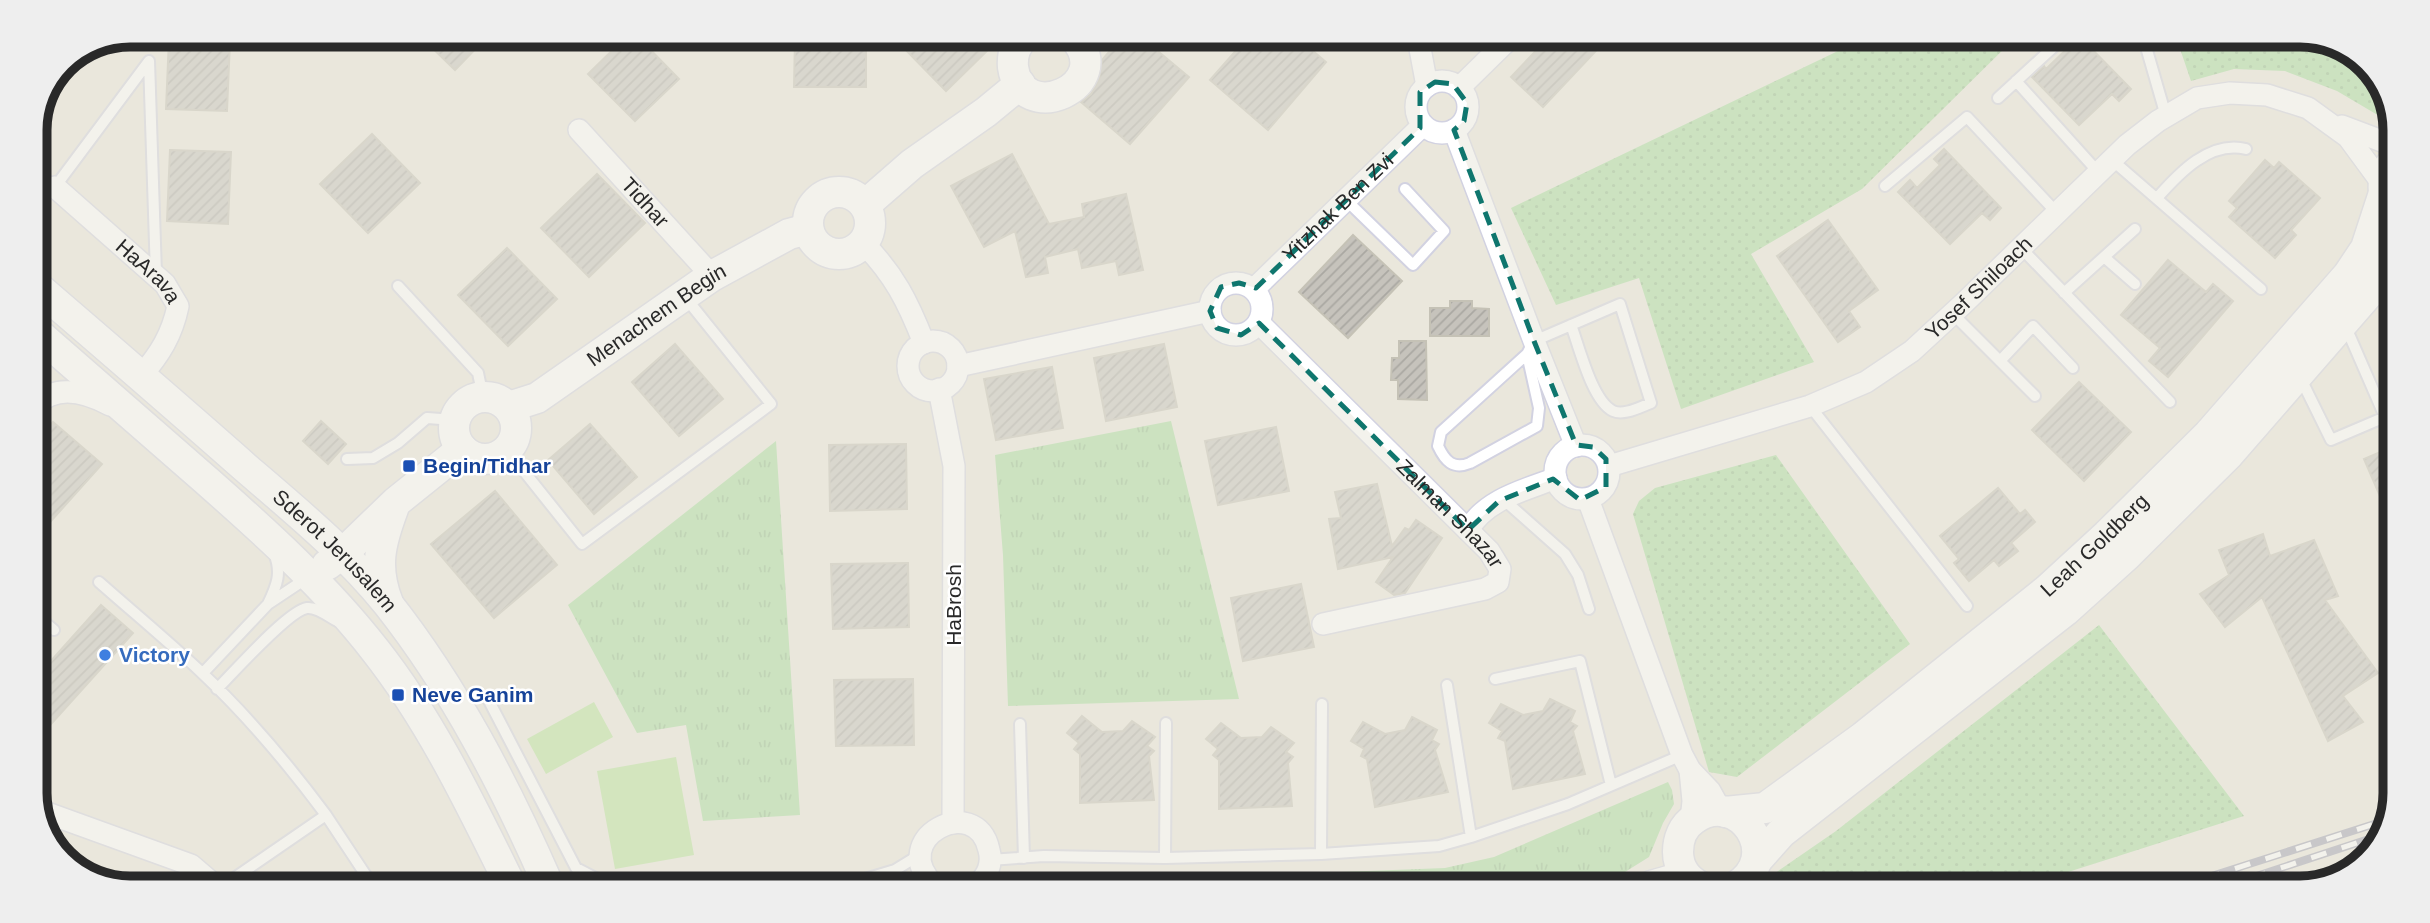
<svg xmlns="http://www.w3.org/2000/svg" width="2430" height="923" font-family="Arial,sans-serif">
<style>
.grass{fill:url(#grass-dots)}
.park{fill:url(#park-tufts)}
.pitch{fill:#b8e29a}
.building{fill:url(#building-hatch);stroke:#c5c2b6;stroke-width:2}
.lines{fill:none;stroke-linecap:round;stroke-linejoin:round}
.lane-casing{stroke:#d2d2e1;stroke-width:14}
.street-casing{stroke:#d2d2e1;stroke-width:24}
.secondary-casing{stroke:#d2d2e1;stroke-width:33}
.lane{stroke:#fff;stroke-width:10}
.street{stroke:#fff;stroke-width:21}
.secondary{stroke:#fff;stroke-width:30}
.rail-casing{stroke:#a0a0b2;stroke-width:8}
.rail{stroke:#fff;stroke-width:5;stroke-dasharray:16;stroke-linecap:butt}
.marked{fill:none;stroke:#0f766e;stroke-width:5;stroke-dasharray:14 9;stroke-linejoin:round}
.transit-dot{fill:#1a4fb4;stroke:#fff;stroke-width:2.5}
.shop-dot{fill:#3f7fe0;stroke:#fff;stroke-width:2.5}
.labels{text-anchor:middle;stroke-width:5;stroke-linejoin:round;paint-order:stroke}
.street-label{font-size:21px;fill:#292929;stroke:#fff}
.transit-label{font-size:21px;font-weight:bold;fill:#164399;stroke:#fff;text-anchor:start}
.shop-label{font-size:21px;font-weight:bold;fill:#366cbe;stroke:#fff;text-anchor:start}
.rim{fill:none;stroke:#292929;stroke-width:9}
</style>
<defs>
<pattern id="grass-dots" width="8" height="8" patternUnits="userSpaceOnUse" patternTransform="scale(1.75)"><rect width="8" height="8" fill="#a8dc9e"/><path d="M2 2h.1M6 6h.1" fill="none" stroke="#91bd88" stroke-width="1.8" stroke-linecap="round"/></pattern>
<pattern id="park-tufts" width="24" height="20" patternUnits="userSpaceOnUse" patternTransform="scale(1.75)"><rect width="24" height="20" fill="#a8dc9e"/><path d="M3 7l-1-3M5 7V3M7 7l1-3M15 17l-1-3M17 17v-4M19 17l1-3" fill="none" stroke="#91bd88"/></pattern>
<pattern id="building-hatch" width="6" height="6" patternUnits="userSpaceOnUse" patternTransform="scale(1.75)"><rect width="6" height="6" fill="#c6c3bc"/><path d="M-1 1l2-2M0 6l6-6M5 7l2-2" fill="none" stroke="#aaa8a2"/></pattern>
</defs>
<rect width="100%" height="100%" fill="#eae7dc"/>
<path class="grass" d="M1863,39H2014L1862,189L1751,254L1814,362L1681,409L1639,278L1556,305L1511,208Z
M2177,40H2331L2375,72L2394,121L2381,117L2337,91L2285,71L2234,69L2191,81Z
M1776,455L1910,644L1737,777L1709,772L1633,514L1639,501L1655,488Z
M2099,625L2244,816L2021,887H1755L1836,831Z"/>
<path class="park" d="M1171,421L1239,699L1008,706L1003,555L995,455Z
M776,441L800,815L703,821L686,725L637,733L568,605Z
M1668,782L1672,790L1674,804L1663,823L1649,857L1625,872L1558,886L1008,885L1445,868L1494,857Z"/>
<path class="pitch" d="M594,702L613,737L546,774L527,739Z
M676,757L694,855L615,869L597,771Z"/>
<path class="building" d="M420,36H488L455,70Z
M627,36H637L679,79L635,121L588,74Z
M795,37H866V87H794Z
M893,37H985L993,45L946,91Z
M1122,37H1141L1189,77L1130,144L1081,102L1091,94L1099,80L1102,60Z
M169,38L230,41L227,111L166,109Z
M1247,38H1298L1326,62L1268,130L1210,80Z
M1548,38H1608L1543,107L1511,77Z
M2076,40H2083L2131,89L2119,101L2112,94L2079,125L2032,77L2044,66L2046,69Z
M372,134L420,183L368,233L320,184Z
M1944,149L2001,208L1990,220L1982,213L1950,244L1898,192L1910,180L1917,188L1940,165L1934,159Z
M170,150L231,152L228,224L167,221Z
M1012,154L1049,224L1084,217L1082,204L1126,194L1143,270L1119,275L1116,261L1082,268L1078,249L1045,257L1048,273L1026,277L1015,231L984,247L951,186Z
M2265,160L2274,168L2279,162L2320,198L2291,230L2296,235L2275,258L2229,217L2237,208L2229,201Z
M597,174L645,223L589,277L541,228Z
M1828,220L1878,290L1849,311L1860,327L1838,342L1777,256Z
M1353,235L1402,281L1348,338L1299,292Z
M507,248L557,299L508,346L458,295Z
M2168,260L2206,292L2213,284L2233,301L2168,377L2149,361L2160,348L2121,315Z
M1450,301H1472V308L1489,309V336H1430V308H1450Z
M1399,341H1426L1427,400L1398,399V380H1391L1392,358H1399Z
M675,344L723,399L679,436L632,382Z
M1164,344L1177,407L1106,421L1094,358Z
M1052,367L1063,428L996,440L984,379Z
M2079,382L2131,432L2084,481L2032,430Z
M321,421L346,444L328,464L303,441Z
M53,422L102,464L35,539V442Z
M590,424L637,477L594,514L548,460Z
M1276,427L1289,491L1218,505L1205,441Z
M906,444L907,509L830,511L829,445Z
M2392,447V524L2364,459Z
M1377,484L1392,546L1405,528L1409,530L1416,520L1442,538L1405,593L1394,595L1376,582L1393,557L1338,569L1329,519L1341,518L1335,492Z
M1998,488L2020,514L2025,510L2035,522L2011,543L2018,551L1999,566L1994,560L1969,581L1954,563L1959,559L1940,536Z
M495,491L557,565L494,618L431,544Z
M2263,534L2270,556L2314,540L2338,596L2325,600L2378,673L2343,696L2363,722L2328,741L2262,597L2225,627L2200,594L2229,575L2219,550Z
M908,563L909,627L833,629L831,564Z
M1301,584L1314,647L1243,661L1231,598Z
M101,605L133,633L35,742V648L50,662Z
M913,679L914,745L836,746L834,680Z
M1550,699L1575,711L1570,722L1577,726L1573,731L1585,774L1513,789L1505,741L1498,738L1502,731L1489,723L1501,704L1523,715L1543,711Z
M1082,716L1102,732L1123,731L1132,721L1155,737L1147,746L1154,751L1149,756L1154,800L1080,803V754L1074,749L1079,743L1067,733Z
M1412,717L1437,730L1432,740L1439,744L1435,750L1448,792L1375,807L1367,759L1361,756L1364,749L1351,741L1363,722L1385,734L1405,730Z
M1221,723L1241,738L1262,737L1271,727L1294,743L1286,752L1293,757L1288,763L1292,806L1219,809V760L1213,755L1218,749L1206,739Z"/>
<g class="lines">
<defs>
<path id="lane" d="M2144,40L2166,116
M2016,81L2099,173
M1998,98L2061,40
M2112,160L2261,289
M1885,186L1967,117L2057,213
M55,187L149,61L156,274
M2157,198C2179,173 2210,140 2246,149
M1346,200L1413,265L1444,231L1405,189
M2021,248L2170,402
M2104,257L2135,284
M398,286L478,373L483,397
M2064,293L2135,229
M1953,314L2035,396
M1527,354L1539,408L1537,426L1470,463C1453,470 1445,461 1438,446L1441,432L1527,354L1534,341L1620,304L1651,403C1640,407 1624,416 1613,411C1592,401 1579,346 1571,325
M2000,361L2033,326L2073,368
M2300,377L2331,440L2385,417L2345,325
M1810,406L1967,606
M507,450L582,544L771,404L685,297
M347,459L373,458L398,443L427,418L455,420
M1503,499L1565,554L1578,575L1589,609
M99,582C133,612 168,641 201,672C247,715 288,764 326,815L227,883
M268,604C277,585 282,573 274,553
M35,614L54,630
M203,673L268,604L307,578
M1495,679L1580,661L1611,785
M1447,685L1471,837
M217,689C233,673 289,610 307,608C317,607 328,616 337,621
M487,697L576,868L607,884
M1020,724L1024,858
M326,815L371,883
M1321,854L1322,704
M1165,858L1166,723
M990,860L1044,856L1165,858L1321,854L1439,846L1471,837L1568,804L1682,755
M845,885L895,870L921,854"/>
<g id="street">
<path d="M1418,38L1427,86"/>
<circle cx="1442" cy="107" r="26"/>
<path d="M1459,88L1510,38"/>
<path d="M2342,126L2395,146"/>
<path id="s1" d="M579,130L712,276"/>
<path d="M1454,130L1534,341L1576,446"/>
<path id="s2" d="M55,187L165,284L178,306C172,335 160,354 141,376"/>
<path d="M863,243C894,274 908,302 924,343"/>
<circle cx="1236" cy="309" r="26"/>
<path id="s3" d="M1254,289L1423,125"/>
<path id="s4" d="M1259,323L1489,551L1500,569L1498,582L1485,589L1323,624"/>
<circle cx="933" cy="366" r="25"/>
<path d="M958,366L1210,311"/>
<path d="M939,389L954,466L953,823"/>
<path d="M35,406C56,383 86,392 110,405"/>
<circle cx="1582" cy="472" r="27"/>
<path id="s5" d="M1609,466L1810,406L1866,382L1912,351L1963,304L2127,145L2158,121L2197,98L2230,93L2267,95L2308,108L2348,137L2384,186"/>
<path d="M1588,499L1682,755L1690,770L1710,791L1721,811"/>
<path d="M1468,530C1486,499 1525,490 1556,478"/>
<path d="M1690,770L1693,801L1691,821"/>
<path d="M39,810L191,865L212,883"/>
<path d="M934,885C886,839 976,791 989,850C993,864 987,876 977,885"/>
</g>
<g id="secondary">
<path d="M1024,37C1015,45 1012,55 1013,67C1021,128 1118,86 1074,37"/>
<circle cx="839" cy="223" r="31"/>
<path d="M865,205L912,164L986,112L1020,84"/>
<path d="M2392,209C2379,193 2382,174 2395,159"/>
<path id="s6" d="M35,285C106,346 177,407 247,469C296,511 348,554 388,604C455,689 505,786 548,884"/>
<path d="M35,331C93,381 150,431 207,481C266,533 326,587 375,650C431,721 470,803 510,884"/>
<circle cx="485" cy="428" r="31"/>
<path id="s7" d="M509,407L537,398L712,276L789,234L808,229"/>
<path d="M327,565L342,554L396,502L462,449"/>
<path d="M388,603C374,567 380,544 393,509"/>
<path id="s8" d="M1725,812L1765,808L1863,737L2047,590L2107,535L2208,435L2348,275L2366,248L2384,193"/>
<path d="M1757,860L1781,833L2065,611L2126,556L2229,454L2370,292L2394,257"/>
<path d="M1651,886L1686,876"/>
<path d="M1701,887C1687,880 1678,867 1678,852C1678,839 1683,826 1694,819C1739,787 1786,857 1735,887"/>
</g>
</defs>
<use href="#lane" class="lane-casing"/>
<use href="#street" class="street-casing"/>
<use href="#secondary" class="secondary-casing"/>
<use href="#lane" class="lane"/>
<use href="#street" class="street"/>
<use href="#secondary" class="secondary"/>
<defs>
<path id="rail" d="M2174,888L2390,819
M2220,888L2381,835"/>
</defs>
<use href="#rail" class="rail-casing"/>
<use href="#rail" class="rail"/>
</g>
<path d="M0 0H2430V923H0ZM1435,82L1453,84L1467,103L1464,121L1454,130L1534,341L1576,445L1593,447L1606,459V487L1580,500L1553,479L1499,501L1468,530L1259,323L1241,335L1217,328L1210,311L1221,287L1239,283L1256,288L1420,128V92Z" fill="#eae7dc" fill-opacity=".55" fill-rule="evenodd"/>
<path class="marked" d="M1435,82L1453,84L1467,103L1464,121L1454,130L1534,341L1576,445L1593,447L1606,459V487L1580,500L1553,479L1499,501L1468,530L1259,323L1241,335L1217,328L1210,311L1221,287L1239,283L1256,288L1420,128V92Z"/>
<g class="transit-dot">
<rect x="402" y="459" width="14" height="14" rx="3.5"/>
<rect x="391" y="688" width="14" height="14" rx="3.5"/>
</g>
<circle class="shop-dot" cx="105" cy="655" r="7"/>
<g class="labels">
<g class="street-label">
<text dy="7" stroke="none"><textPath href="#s1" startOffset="98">Tidhar</textPath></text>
<text dy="7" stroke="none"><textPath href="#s3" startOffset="117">Yitzhak Ben Zvi</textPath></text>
<text dy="7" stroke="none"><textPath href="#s2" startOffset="126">HaArava</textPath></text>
<text dy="7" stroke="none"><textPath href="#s5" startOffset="418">Yosef Shiloach</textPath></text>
<text dy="7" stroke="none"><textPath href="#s7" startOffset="175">Menachem Begin</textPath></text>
<text dy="7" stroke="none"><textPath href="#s4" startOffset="270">Zalman Shazar</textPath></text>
<text dy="7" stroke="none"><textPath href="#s8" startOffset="462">Leah Goldberg</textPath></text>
<text dy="7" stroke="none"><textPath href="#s6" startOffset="401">Sderot Jerusalem</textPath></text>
<text transform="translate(954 605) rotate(-90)" y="7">HaBrosh</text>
</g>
<g class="transit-label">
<text x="423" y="473">Begin/Tidhar</text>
<text x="412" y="702">Neve Ganim</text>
</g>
<g class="shop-label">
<text x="119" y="662">Victory</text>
</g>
</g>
<path d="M0 0H2430V923H0ZM130 47H2300A83 83 0 0 1 2383 130V793A83 83 0 0 1 2300 876H130A83 83 0 0 1 47 793V130A83 83 0 0 1 130 47Z" fill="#eee" fill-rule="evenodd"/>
<path class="rim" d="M130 47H2300A83 83 0 0 1 2383 130V793A83 83 0 0 1 2300 876H130A83 83 0 0 1 47 793V130A83 83 0 0 1 130 47Z"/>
</svg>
